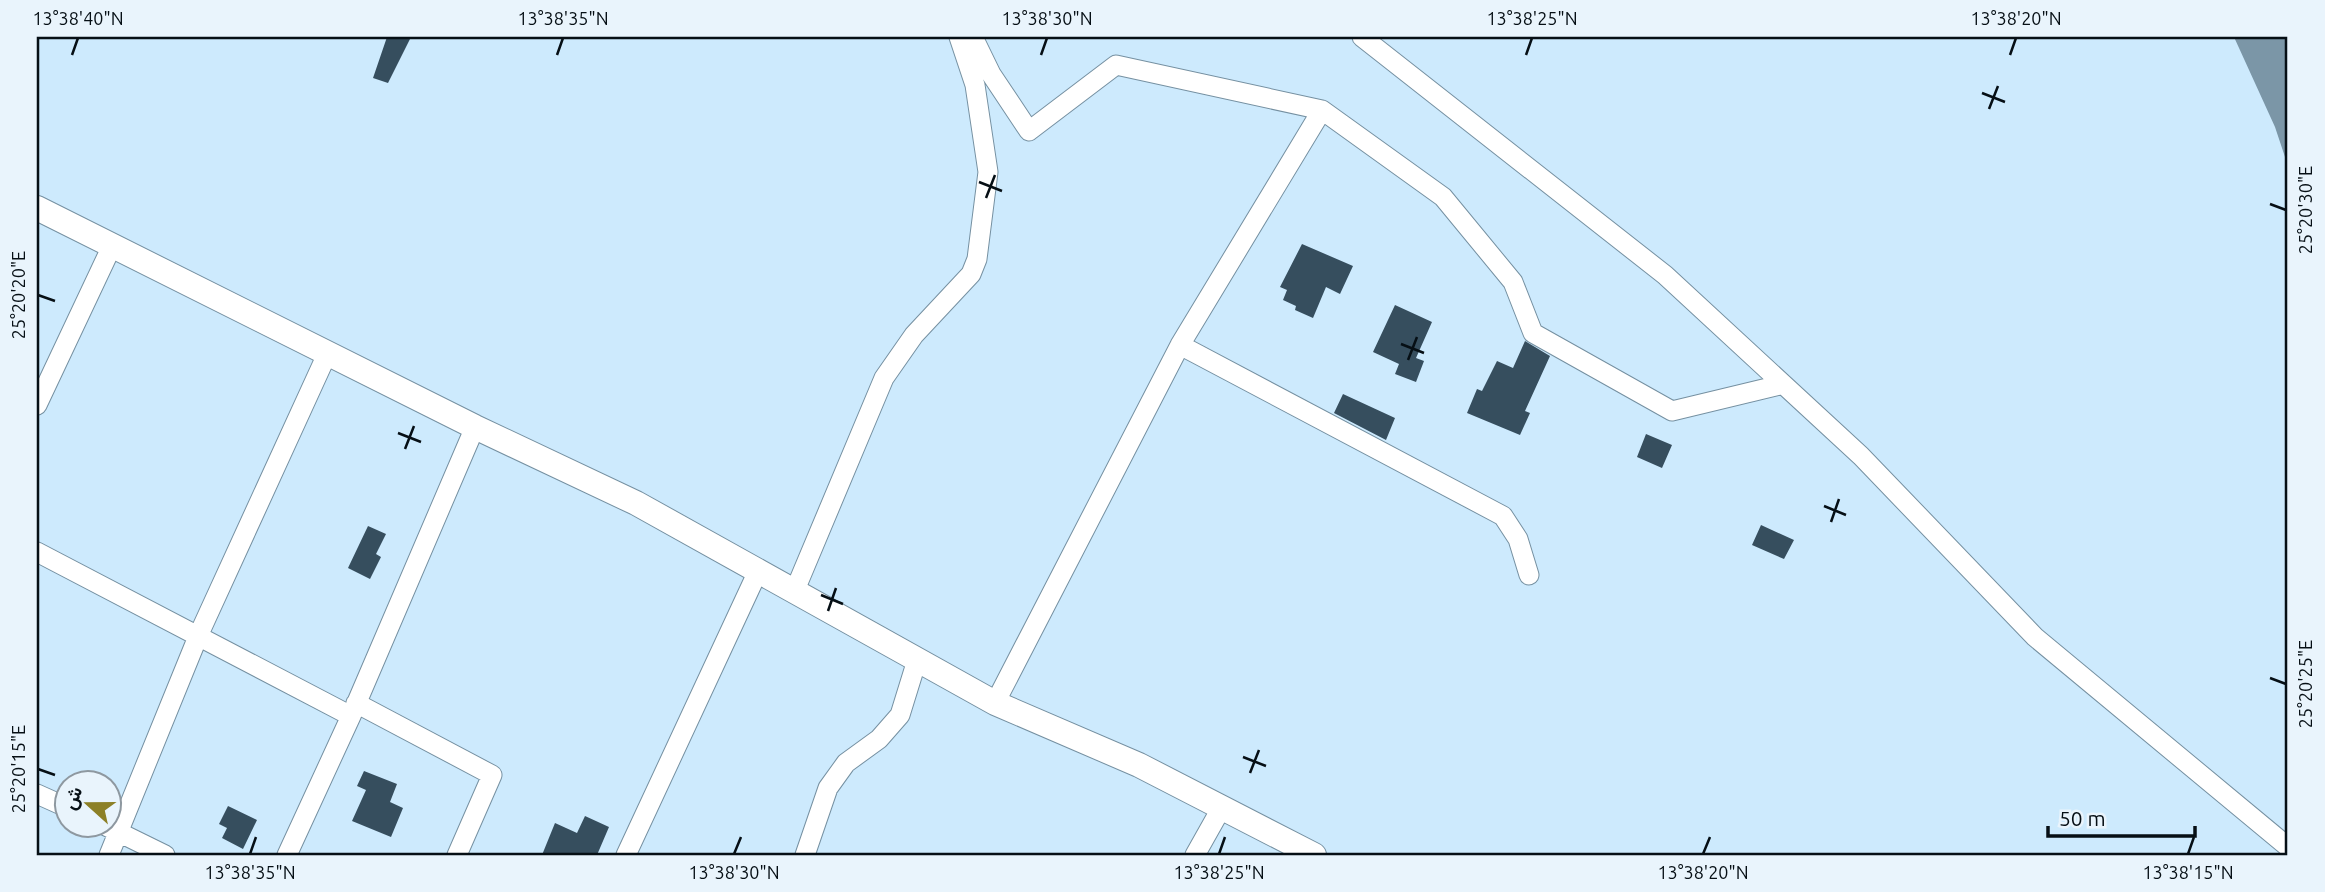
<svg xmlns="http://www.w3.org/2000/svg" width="2325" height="892" font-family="Ubuntu,Vazirmatn,sans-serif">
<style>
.water{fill:#7b96a7}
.building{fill:#364e5e}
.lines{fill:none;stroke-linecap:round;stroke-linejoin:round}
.minor-casing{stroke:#7590a1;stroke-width:21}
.tertiary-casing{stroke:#7590a1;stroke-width:26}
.minor{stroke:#fff;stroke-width:19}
.tertiary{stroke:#fff;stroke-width:24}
.ticks{fill:none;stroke:#060f15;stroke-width:2.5}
.neatline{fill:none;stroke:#060f15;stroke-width:2.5}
.ticks-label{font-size:18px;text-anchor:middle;fill:#060f15}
</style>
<rect width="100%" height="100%" fill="#cdeafd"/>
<path class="water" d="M2234,37H2288V166L2275,127Z"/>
<path class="building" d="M387,37H411L388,83L373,78Z
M1302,244L1353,266L1340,294L1326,287L1313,318L1295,310L1296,306L1283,300L1287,290L1280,287Z
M1395,305L1432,322L1416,358L1424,361L1416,382L1395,374L1399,364L1373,352Z
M1525,341L1550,356L1525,411L1530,413L1520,435L1467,413L1477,389L1482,391L1497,361L1513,368Z
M1343,394L1395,418L1386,440L1334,413Z
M1646,434L1672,445L1662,468L1637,457Z
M1761,525L1794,540L1784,559L1752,545Z
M368,526L386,534L376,554L381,557L370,579L348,568Z
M364,771L397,784L390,802L403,808L391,837L352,821L366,790L357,786Z
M228,806L257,820L243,849L222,838L227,828L219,824Z
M585,816L609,827L597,855H542L555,823L577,833Z"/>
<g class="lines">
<defs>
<path id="minor" d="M973,37L991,74L1029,131L1116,65L1322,110L1443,197L1513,282L1533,333L1672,411L1780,385
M1362,37L1665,275L1861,456L2035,637L2288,847
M1180,345L1503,516L1518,539L1529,575
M37,405L111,248
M37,552L351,716
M795,590L884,378L914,335L971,274L977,259L988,172L975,85L959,37
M356,703L492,775L457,855
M995,703L1180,345L1322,110
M37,794L66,807
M106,826L165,855
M109,855L199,634L328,352
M287,855L351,716L475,427
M626,855L759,569
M805,855L828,788L846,763L879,739L900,715L917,660
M1195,855L1222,807"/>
<path id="tertiary" d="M37,208L475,427L636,503L995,703L1139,765L1314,855"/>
</defs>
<use href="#minor" class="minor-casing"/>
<use href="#tertiary" class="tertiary-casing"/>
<use href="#minor" class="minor"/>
<use href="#tertiary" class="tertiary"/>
</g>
<path class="ticks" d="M72,55L78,38M557,55L563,38M1041,55L1047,38M1526,55L1532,38M2010,55L2016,38M1982,93L2005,102M1989,109L1998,86M979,182L1002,191M986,198L995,175M2270,204L2286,210M38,295L55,301M1401,344L1424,353M1408,360L1417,337M398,433L421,442M405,449L414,426M1824,506L1846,515M1831,522L1839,499M821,595L843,604M828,611L836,588M2270,678L2286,684M1243,757L1266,766M38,769L55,775M1250,773L1259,750M250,854L256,837M734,854L741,837M1219,854L1225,837M1703,854L1710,837M2188,854L2194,837"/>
<rect width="2325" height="892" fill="none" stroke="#e9f4fc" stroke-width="77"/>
<g transform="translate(88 804) rotate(291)"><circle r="33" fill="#e9f4fc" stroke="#8e98a0" stroke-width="2"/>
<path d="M0-5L12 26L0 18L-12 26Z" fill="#8c8027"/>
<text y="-10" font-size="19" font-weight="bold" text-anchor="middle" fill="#060f15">ش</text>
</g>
<path d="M2048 826v10h147v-10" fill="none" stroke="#060f15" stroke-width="3.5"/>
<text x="2059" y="826" font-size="21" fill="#060f15" stroke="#e9f4fc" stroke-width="5" paint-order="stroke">50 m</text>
<rect x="38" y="38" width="2248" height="816" class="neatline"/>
<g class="ticks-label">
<text x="78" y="25">13°38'40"N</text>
<text x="563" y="25">13°38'35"N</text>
<text x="1047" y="25">13°38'30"N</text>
<text x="1532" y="25">13°38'25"N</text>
<text x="2016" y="25">13°38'20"N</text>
<text transform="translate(2306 210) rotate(-90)" y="6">25°20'30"E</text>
<text transform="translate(19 295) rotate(-90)" y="6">25°20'20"E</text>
<text transform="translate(2306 684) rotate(-90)" y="6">25°20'25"E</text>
<text transform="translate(19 769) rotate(-90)" y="6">25°20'15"E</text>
<text x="250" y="879">13°38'35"N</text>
<text x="734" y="879">13°38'30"N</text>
<text x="1219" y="879">13°38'25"N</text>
<text x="1703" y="879">13°38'20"N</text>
<text x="2188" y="879">13°38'15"N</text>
</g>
</svg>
